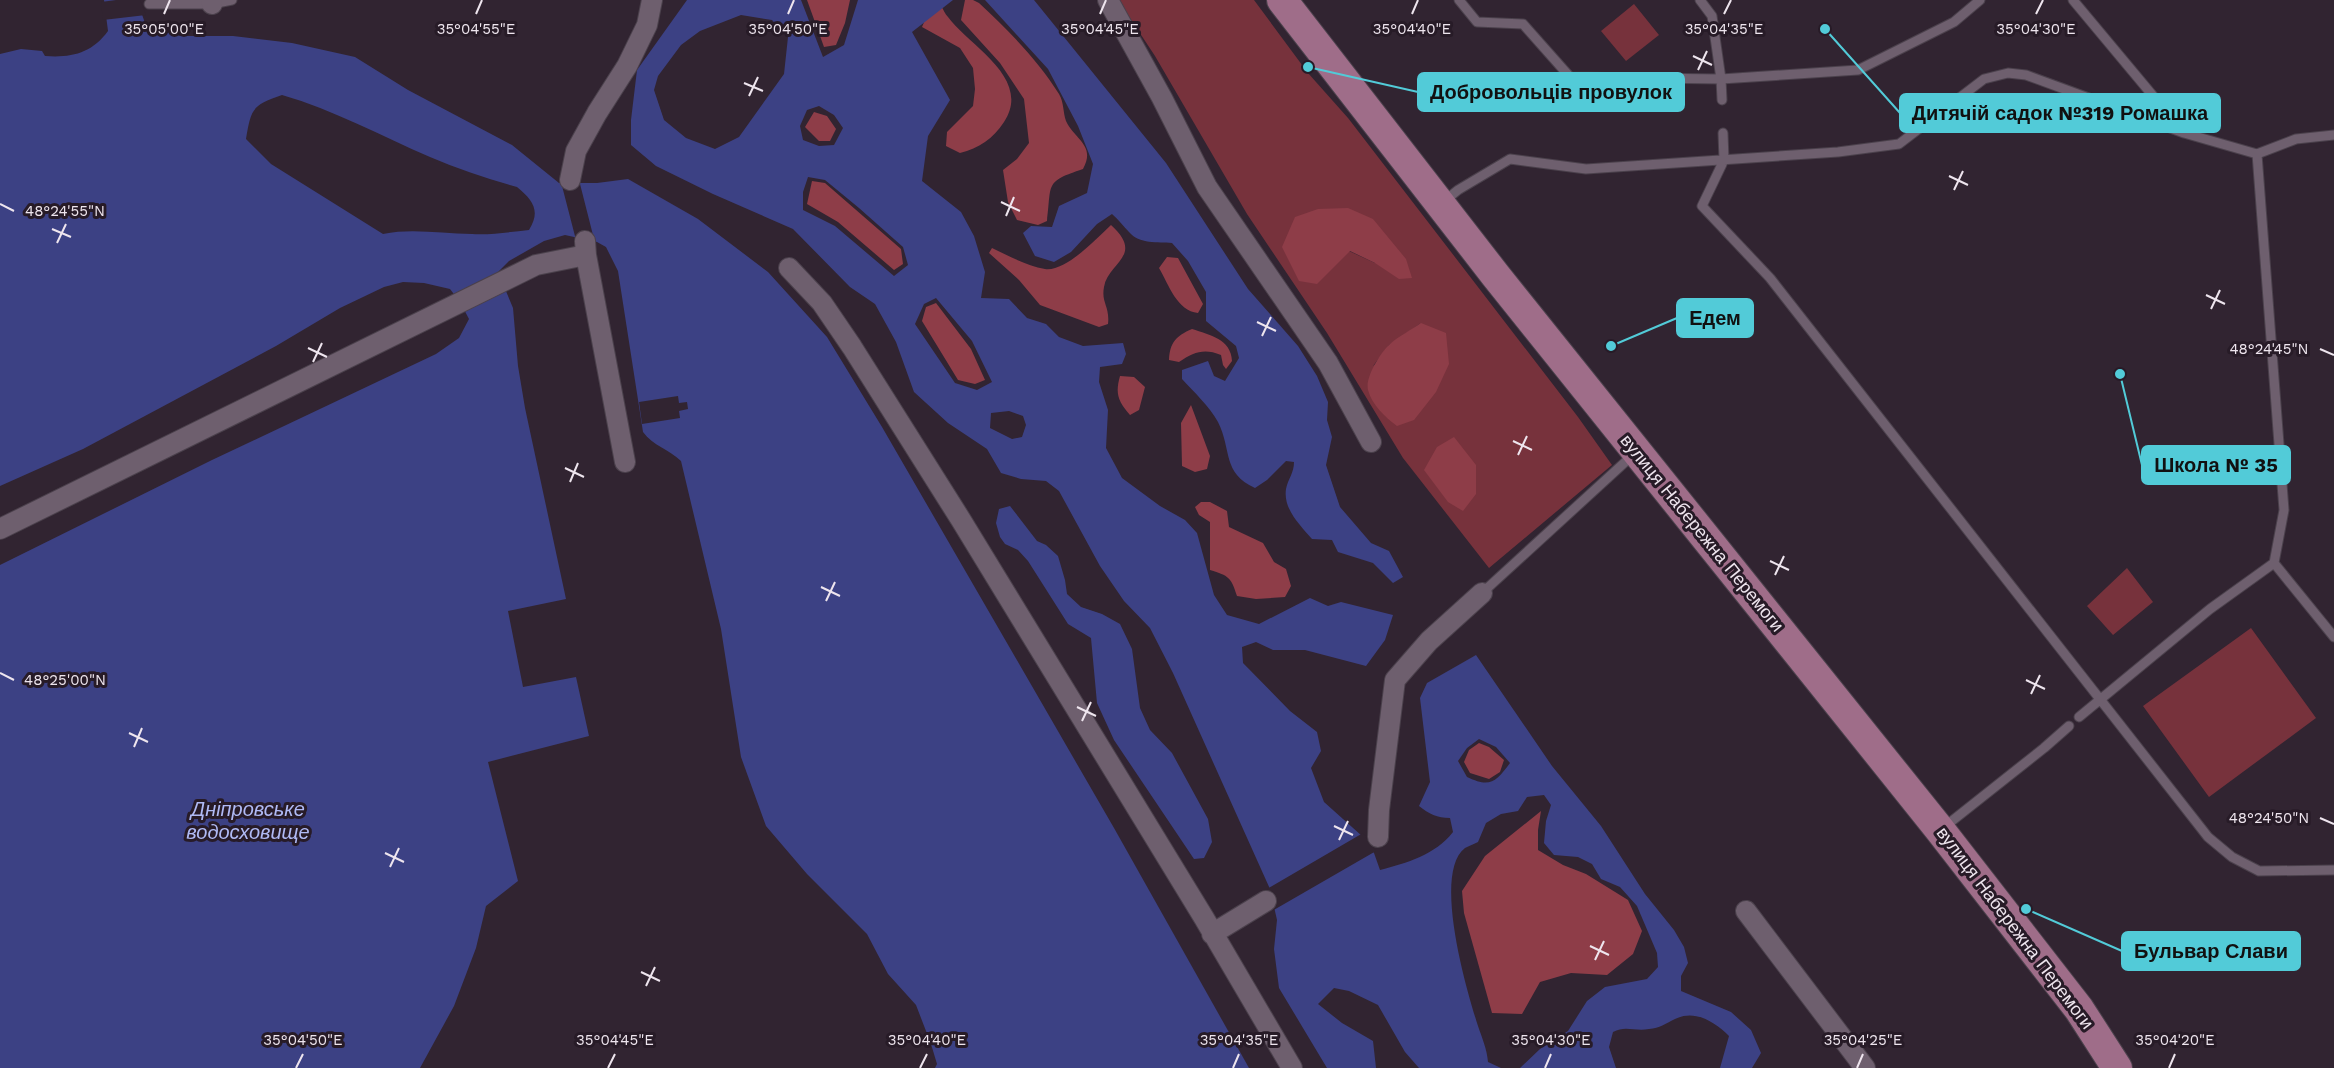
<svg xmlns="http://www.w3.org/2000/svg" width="2334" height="1068" font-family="'Work Sans',sans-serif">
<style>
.green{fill:#77323c;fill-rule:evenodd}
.forest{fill:#8e3d48}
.water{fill:#3c4184;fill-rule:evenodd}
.pier{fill:#312431}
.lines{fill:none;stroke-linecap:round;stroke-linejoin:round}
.lane-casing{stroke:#4b414c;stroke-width:11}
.street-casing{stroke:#4b414c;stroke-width:22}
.primary-casing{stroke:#4b414c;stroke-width:32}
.lane{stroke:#6e5f6e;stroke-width:9}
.street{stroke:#6e5f6e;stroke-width:20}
.primary{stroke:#9f6d89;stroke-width:30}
.ticks{fill:none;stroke:#eee5ee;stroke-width:2}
.labels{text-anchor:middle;stroke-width:6;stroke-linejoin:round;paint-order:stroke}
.street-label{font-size:18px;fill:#eee5ee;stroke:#271b27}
.water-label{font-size:20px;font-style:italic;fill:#b0baf5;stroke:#271b27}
.ticks-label{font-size:15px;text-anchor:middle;fill:#eee5ee;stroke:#271b27;stroke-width:6;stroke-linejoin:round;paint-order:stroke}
.leader{fill:none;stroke:#52cbd8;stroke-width:2}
.callout-dot{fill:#52cbd8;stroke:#271b27;stroke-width:2}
.callout{fill:#52cbd8;stroke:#52cbd8;stroke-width:2}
.callout-label{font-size:20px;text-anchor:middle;font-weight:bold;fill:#111}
</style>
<rect width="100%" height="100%" fill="#312431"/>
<path class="green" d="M1118,0H1254L1308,73L1348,118L1578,417L1612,465L1489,568L1403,458L1327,333L1247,214L1155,56ZM1373,219L1375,263L1349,251L1334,266ZM1421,323L1373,366L1389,345Z
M1634,4L1659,35L1626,61L1601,31Z
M2127,568L2153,602L2113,635L2087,606Z
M2251,628L2316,718L2209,797L2143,706Z"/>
<path class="forest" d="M807,0H850L845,23L836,45L824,47Z
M965,0H973L979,3C1008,30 1038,60 1059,94C1064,102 1063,113 1066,121C1075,140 1096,145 1083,169C1044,182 1052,183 1047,221L1038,225L1017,220L1008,202L1003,170L1017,159L1029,143L1024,99L1000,63L961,20Z
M941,5C943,9 945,14 948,17C968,45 1033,78 1004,122C993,139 979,148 960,153L946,146L947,132L973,106L975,89L973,68L960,48L922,27L928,13Z
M814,112L827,116L836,129L830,141H819L805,127Z
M812,181L825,183L901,249L903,264L894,270L838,222L807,204Z
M1348,208L1373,219L1406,259L1412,278L1399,279L1375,263L1350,251L1317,284L1299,281L1282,247L1295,217L1318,209Z
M1111,225C1145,256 1108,262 1104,287C1101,303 1110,306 1108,324L1099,327L1040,305L1019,280L989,253L992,248C1009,256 1027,266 1045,269C1066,272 1097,238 1111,225Z
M1167,257L1178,258L1203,304L1198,313C1177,311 1169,285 1159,268Z
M936,303L971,349L985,380L975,384L958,380L922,321L926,307Z
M1421,323L1446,333L1449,364L1436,392L1414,420L1397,426C1385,417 1372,405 1368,390C1365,377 1381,352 1390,344C1399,336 1411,330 1421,323Z
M1192,329C1210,335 1231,339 1232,361L1226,369L1223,365L1221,355C1204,348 1194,352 1179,362L1169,360C1170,342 1176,336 1192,329Z
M1120,376L1134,377L1145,387L1139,410L1130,415C1118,401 1115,394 1120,376Z
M1191,405L1210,456L1207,469L1195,472L1182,466L1181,423Z
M1454,437L1476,465V494L1463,511L1448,502L1424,470L1437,447Z
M1201,502H1210L1227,511L1229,527L1263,543L1274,562L1286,569L1291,586L1285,597L1256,599L1237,596C1231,577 1229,576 1210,570V522L1199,515L1195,507Z
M1479,743L1489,747L1504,760L1500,772L1489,779L1470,773L1464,762L1469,750Z
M1541,811L1538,830V850L1563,865L1586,874L1628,900L1642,931L1633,954L1607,975L1571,973L1540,982L1522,1014L1492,1013L1464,913L1462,891L1485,856Z"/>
<path class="water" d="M104,0H137L146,26L180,36H233L292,43L355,57L408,90L512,145L559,183H597L628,179L698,219L768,272L827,337L882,427L1114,828L1249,1068H935L937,1064L931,1044L916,1005L888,974L867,934L807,874L766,826L741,757L721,629L681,461C669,449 653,446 643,432L618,271L606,247L597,242L565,235L544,241L509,261L498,272L513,308L518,366L525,408L566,599L508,611L523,687L576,677L589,736L488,762L518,881L486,906L476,948L454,1006L420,1068H0V565L212,460L436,354L459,338L469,319L460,302L450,289L424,283L403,282L384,287L340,308L276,346L83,449L0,486V54L21,49L42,51L45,56C72,58 92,53 108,31ZM282,95C334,110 381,136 430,157C458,169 488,179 517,187C533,200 541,211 529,230C510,232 491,235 472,234C442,234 413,228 383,234L271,164L246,139C251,109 252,105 282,95Z
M687,0H801L823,57L844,45L858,0H953L912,32L950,100L928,136L922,181L961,212L974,236L985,272L981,298L1009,299L1027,318L1046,324L1059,337L1083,346L1123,343L1126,354L1122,364L1100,367L1099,382L1108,410L1106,448L1122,478L1160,506L1185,520L1197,533L1214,595L1227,615L1259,624L1310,598L1328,606L1341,602L1393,615L1385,640L1366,666L1305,650H1273L1256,642L1242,647L1243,663L1290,711L1317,732L1321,751L1311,768L1324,802L1362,836L1374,853L1380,870C1407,863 1435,855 1453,832L1450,818C1437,818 1429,814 1419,806L1430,782L1420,698L1427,683L1476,655L1552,766L1601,826L1645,894L1674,930L1684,947L1688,963L1681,976V991L1731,1012L1751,1030L1761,1053L1752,1068H1720L1729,1036C1715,1022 1695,1009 1675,1019C1665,1024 1660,1028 1649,1029C1635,1032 1626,1025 1613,1032L1609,1047L1616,1068H1520L1540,1049L1568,1031L1587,1001L1605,987L1647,979L1658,967L1657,953L1637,906L1620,887L1601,879L1592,864L1578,857L1554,855L1544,843L1546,821L1551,805L1544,795L1527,797L1518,811L1501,814L1486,823L1478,842C1474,844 1469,846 1465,848C1432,873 1467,992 1478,1026C1482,1038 1487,1049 1488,1062L1501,1068H1419L1405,1052L1378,1005L1349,991L1334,988L1318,1004L1342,1023L1373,1041L1376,1068H1327L1279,988L1274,949L1277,920L1270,889L1173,673L1150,628L1124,601L1100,566L1059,491L1046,481L1021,479L1001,473L987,449L948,423L914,392L896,342L875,304L850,287L793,229L713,194L656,166L631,145V120L637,70ZM741,15L772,20L788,37L784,74L739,137L715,149L686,138L664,120L654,90L658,76L681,45L700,31ZM819,106L834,115L843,128L834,145L819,146L803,140L800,126L807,110ZM808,177L825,180L859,208L903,247L908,265L894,276L835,226L803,210V192ZM936,298L972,341L992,382L977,390L955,383L915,324L924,304ZM1009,411L1023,416L1026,425L1022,437L1012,439L990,428L991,413ZM1479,739L1496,747L1510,763C1496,782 1490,788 1467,777L1458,761L1467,748Z
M985,0H1034L1166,163L1248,289L1298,346L1317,376L1328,402L1327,420L1332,437L1326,465L1340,507L1371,543L1389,551L1403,577L1393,583L1373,563L1338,552L1332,540L1312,539C1300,525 1283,509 1286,489C1288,479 1294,473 1294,462L1286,461L1267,480L1255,488C1222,473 1232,450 1218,422C1209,406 1194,392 1182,379V370L1208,361L1214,376L1225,381L1239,358L1236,346L1206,321V292L1188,261L1172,243C1158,242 1139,244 1129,232C1123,226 1119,220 1112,214L1097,224L1071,252L1054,262L1035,256L1023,233L1031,226L1052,227L1059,206L1087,193L1093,164L1078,126L1048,69Z
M1010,506L1037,541L1046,545L1058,556L1065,580L1067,594L1081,607L1102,614L1120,624L1132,649L1140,708L1150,730L1172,753L1208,819L1212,842L1204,858L1194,859L1114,740L1097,703L1091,638L1068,624L1028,561L1018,550L1005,544L1000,537L996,523L999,509Z"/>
<path class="pier" d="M116,0H140L146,15L103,20L101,2Z
M579,180L594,239L576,240L561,182Z
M678,396L679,403L687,402L688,409L679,411L680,418L642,424L639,402Z
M1363,833L1376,851L1272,911L1267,889Z"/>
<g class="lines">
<defs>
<path id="lane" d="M1459,0L1477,22L1523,24L1570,77L1721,79L1722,100
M1700,0L1712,16L1721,79L1858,70L1954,22L1980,0
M2073,0L2184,133L2257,154L2296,139L2334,135
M149,4H212L232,0
M1723,133L1724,160L1702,206L1770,278L2208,837L2232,857L2259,871L2334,870
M1442,203L1458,190L1510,159L1586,169L1838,152L1899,144L1984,79L2008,73L2026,75L2184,133
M2274,563L2334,637
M1482,593L1635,453
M2079,717L2210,609L2274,563L2284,510L2257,154
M1943,828L2044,748L2069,726"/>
<path id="street" d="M211,0L212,4
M1108,0L1162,98L1207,187L1328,363L1371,442
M570,180L576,151L597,113L627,66L647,25L652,0
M586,255L625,462
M789,268L822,303L852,347L961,520L1204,918L1292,1068
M0,529L536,265L586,255L585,241
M1378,837L1379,810L1395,680L1429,641L1482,593
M1746,911L1865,1068
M1212,934L1266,901"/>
<path id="primary" d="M1282,0L1496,276L1940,830L2079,1009L2117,1068"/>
</defs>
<use href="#lane" class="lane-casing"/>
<use href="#street" class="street-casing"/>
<use href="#primary" class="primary-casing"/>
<use href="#lane" class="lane"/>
<use href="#street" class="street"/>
<use href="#primary" class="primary"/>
</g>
<path class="ticks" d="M164,14L170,0M476,14L482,0M788,14L794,0M1100,14L1106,0M1412,14L1418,0M1724,14L1731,0M2036,14L2043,0M1693,56L1712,65M1698,70L1707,51M744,83L763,91M749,96L758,77M1949,176L1968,185M1954,190L1963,171M1001,202L1020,211M0,204L14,211M1006,216L1014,197M52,229L71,237M57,243L66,224M2206,295L2225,304M2211,309L2220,290M1257,322L1276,331M1262,336L1271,317M308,348L327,357M2320,349L2334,355M313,362L322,343M1513,441L1532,450M1518,455L1527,436M565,468L584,477M570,482L578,463M1770,561L1789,570M1775,575L1784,556M821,587L840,596M826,601L835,582M0,673L14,680M2026,680L2045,689M2031,694L2040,675M1077,707L1096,716M1082,721L1091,702M129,733L148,742M134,747L142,728M2320,818L2334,824M1334,826L1353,835M1339,840L1348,821M385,853L404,862M390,867L399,848M1590,946L1609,955M1595,960L1604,941M641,972L660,981M646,986L655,967M296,1068L303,1054M608,1068L615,1054M920,1068L927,1054M1233,1068L1239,1054M1545,1068L1551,1054M1857,1068L1863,1054M2169,1068L2175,1054"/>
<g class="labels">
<g class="street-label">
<text transform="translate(1702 533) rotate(51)" y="6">вулиця Набережна Перемоги</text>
<text transform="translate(2015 928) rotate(53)" y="6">вулиця Набережна Перемоги</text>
</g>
<g class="water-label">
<text x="248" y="816">Дніпровське<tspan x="248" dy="23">водосховище</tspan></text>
</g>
</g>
<g class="ticks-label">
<text x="788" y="34">35°04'50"E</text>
<text x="1100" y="34">35°04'45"E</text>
<text x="1412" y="34">35°04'40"E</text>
<text x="1724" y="34">35°04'35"E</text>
<text x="2036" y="34">35°04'30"E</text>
<text x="164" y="34">35°05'00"E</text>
<text x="476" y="34">35°04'55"E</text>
<text x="65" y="216">48°24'55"N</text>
<text x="2269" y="354">48°24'45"N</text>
<text x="65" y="685">48°25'00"N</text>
<text x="2269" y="823">48°24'50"N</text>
<text x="303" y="1045">35°04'50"E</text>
<text x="615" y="1045">35°04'45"E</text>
<text x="927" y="1045">35°04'40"E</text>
<text x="1239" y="1045">35°04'35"E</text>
<text x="1551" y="1045">35°04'30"E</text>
<text x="1863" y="1045">35°04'25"E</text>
<text x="2175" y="1045">35°04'20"E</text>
</g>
<path class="leader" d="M1308 67L1418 92M1825 29L1900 113M1611 346L1677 318M2120 374L2142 465M2026 909L2122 951"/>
<g class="callout-dot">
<circle cx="1308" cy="67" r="6"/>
<circle cx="1825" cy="29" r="6"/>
<circle cx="1611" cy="346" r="6"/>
<circle cx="2120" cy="374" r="6"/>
<circle cx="2026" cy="909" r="6"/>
</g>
<g class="callout">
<rect x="1418" y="73" width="266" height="38" rx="6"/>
<rect x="1900" y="94" width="320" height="38" rx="6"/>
<rect x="1677" y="299" width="76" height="38" rx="6"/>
<rect x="2142" y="446" width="148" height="38" rx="6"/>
<rect x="2122" y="932" width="178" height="38" rx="6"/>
</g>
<g class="callout-label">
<text x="1551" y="99">Добровольців провулок</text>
<text x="2060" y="120">Дитячій садок №319 Ромашка</text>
<text x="1715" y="325">Едем</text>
<text x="2216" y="472">Школа № 35</text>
<text x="2211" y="958">Бульвар Слави</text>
</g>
</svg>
